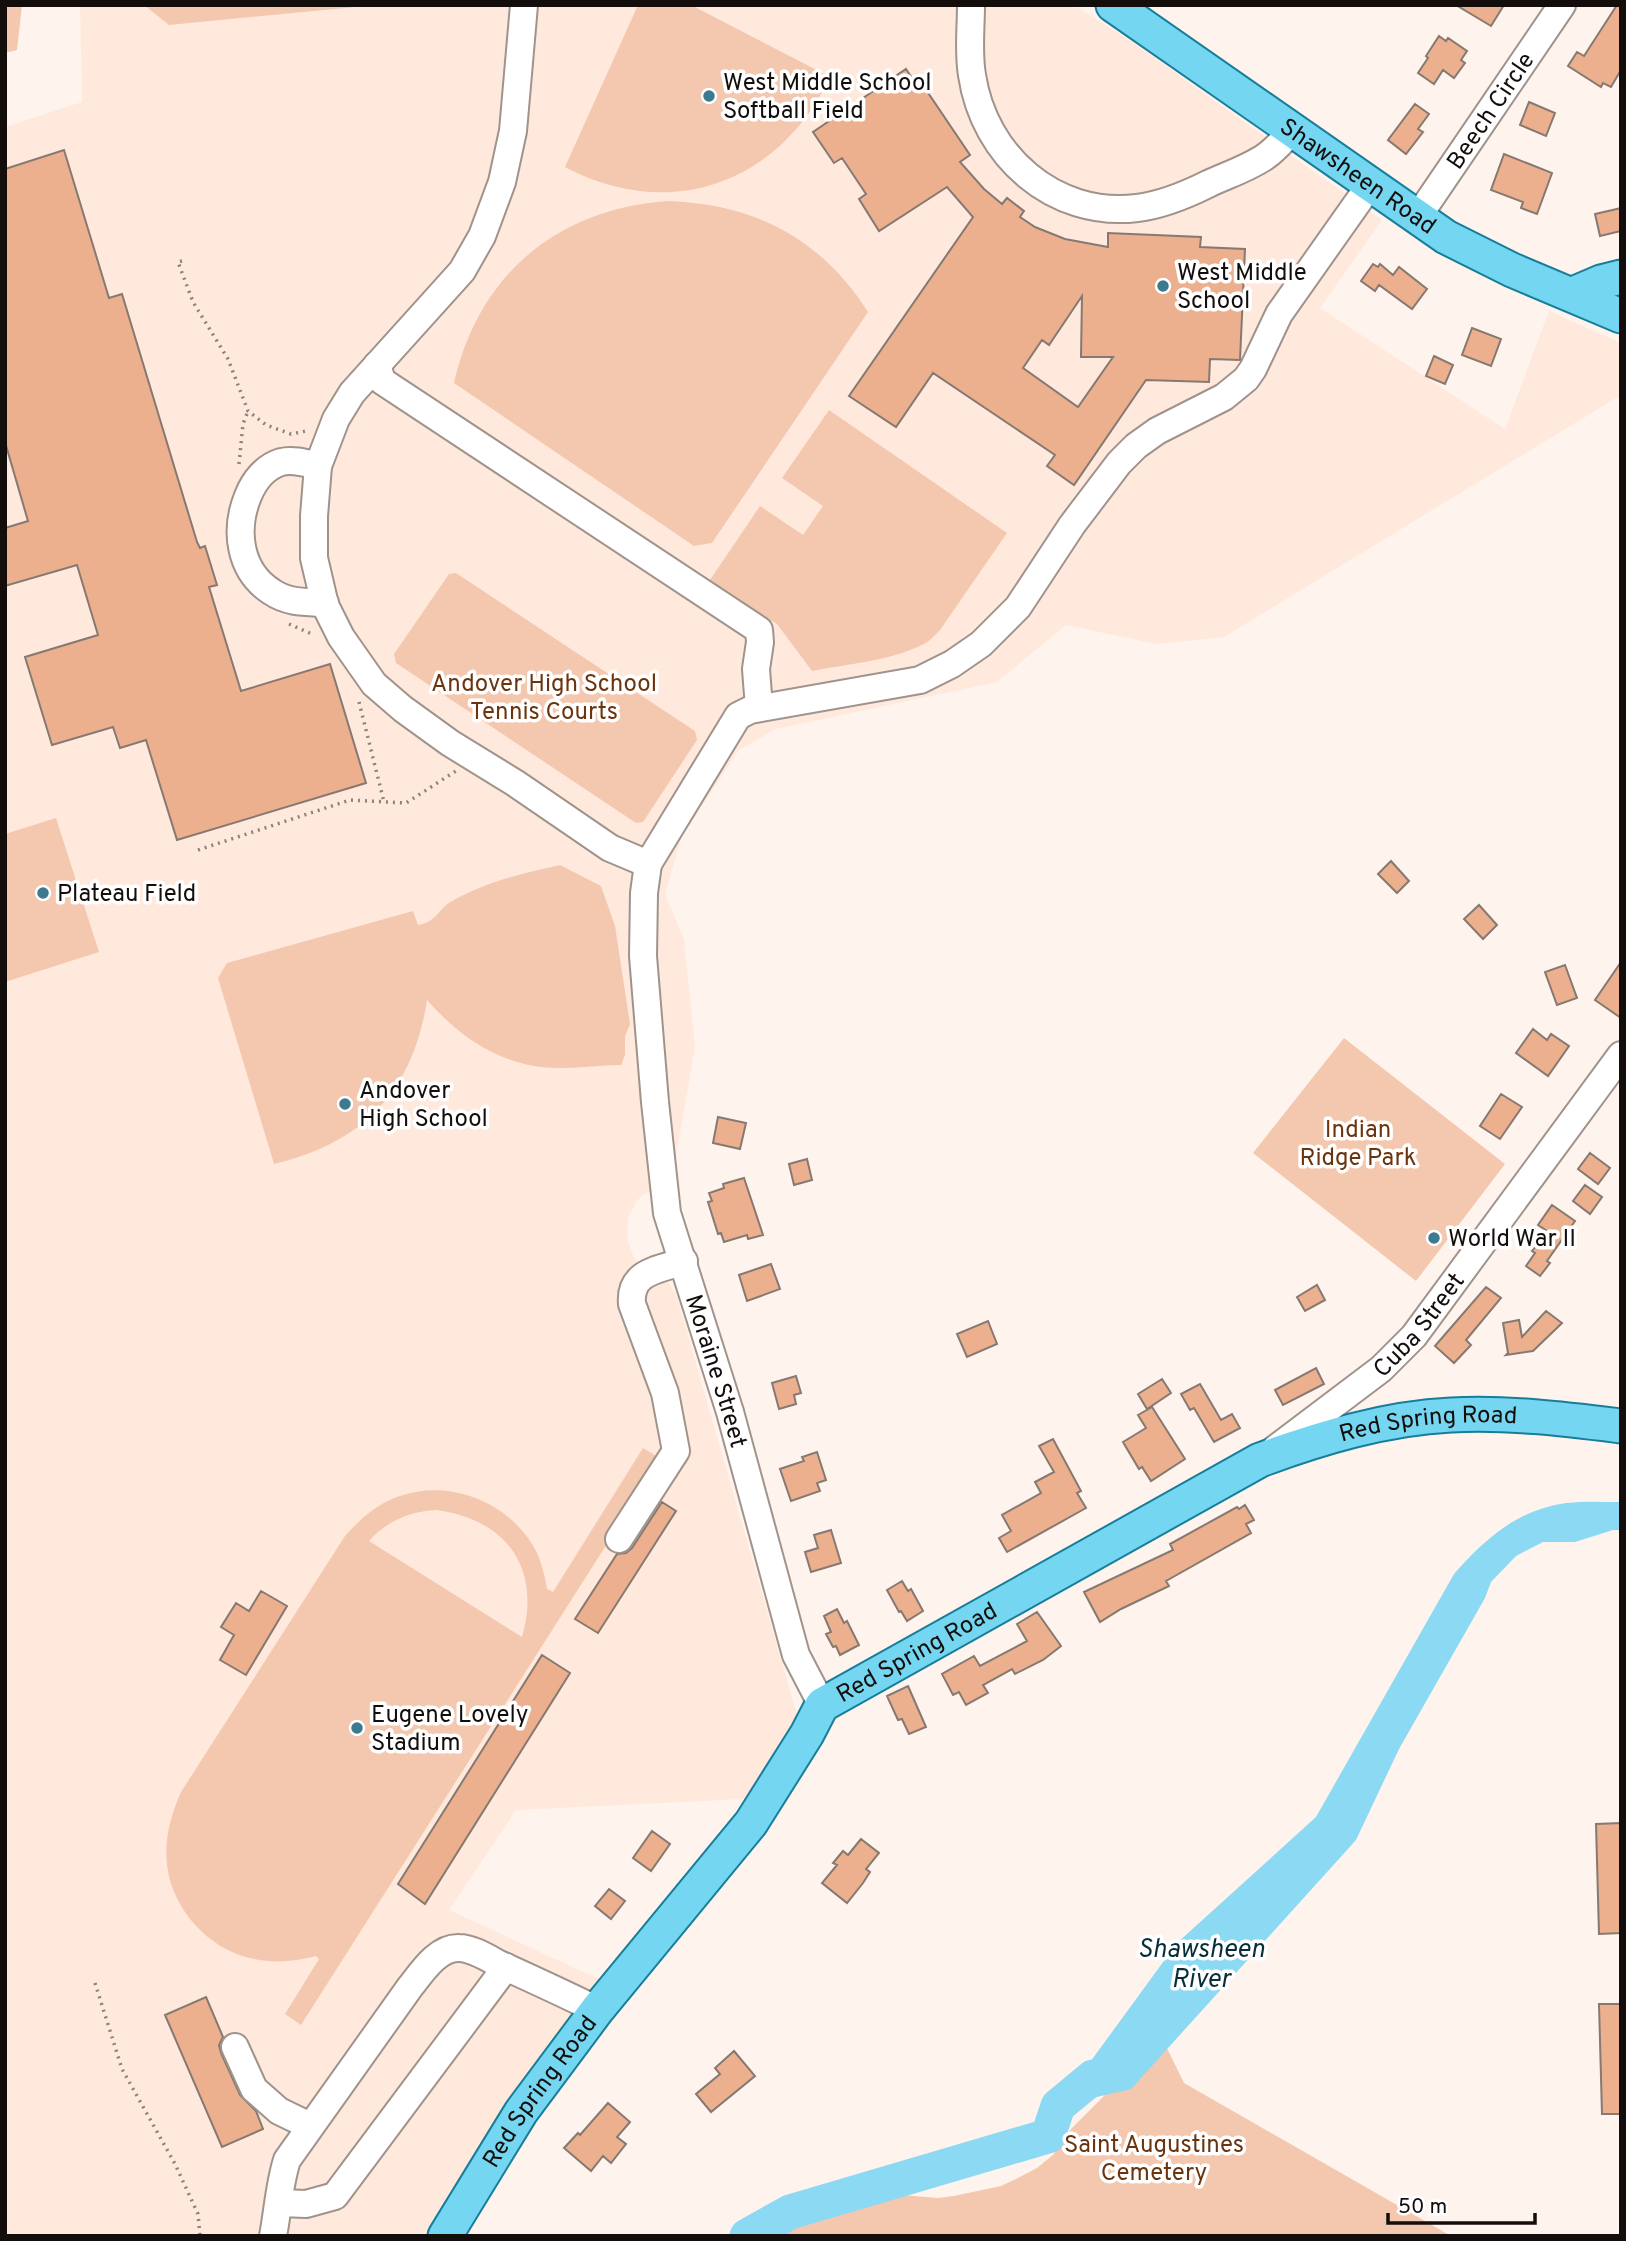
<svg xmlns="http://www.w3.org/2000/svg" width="1626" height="2241" font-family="Overpass,sans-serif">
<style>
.built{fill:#ffe9dd}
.green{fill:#f4c7af;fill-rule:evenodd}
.water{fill:#8cd9f4}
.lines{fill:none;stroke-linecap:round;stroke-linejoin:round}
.river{stroke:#8cd9f4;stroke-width:35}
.building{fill:#edb08e;stroke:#857972;stroke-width:2;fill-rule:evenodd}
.minor-casing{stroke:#a0938c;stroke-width:30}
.major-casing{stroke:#167e9a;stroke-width:37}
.path{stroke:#8b827e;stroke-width:3.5;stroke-dasharray:2 5;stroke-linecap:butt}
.minor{stroke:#fff;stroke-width:26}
.major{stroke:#74d6f0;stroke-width:33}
.poi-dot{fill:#3c7a8f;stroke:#fff;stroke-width:2.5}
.labels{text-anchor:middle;stroke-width:7;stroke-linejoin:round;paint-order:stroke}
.poi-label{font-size:24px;fill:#130e0c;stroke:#fff;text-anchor:start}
.street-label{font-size:24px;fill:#130e0c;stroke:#fff}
.park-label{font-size:24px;fill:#6b340e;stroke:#fff}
.water-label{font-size:26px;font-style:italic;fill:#082e39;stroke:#fff}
</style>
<rect width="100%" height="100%" fill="#fff3ed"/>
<path class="built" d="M80,5H1074L1135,44L1382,220L1320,308L1505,429L1549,311L1621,343V395L1224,637L1156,644L1066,625L997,682L776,729L739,750L682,836L665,894L684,939L695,1047L675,1162L680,1185L645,1193L637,1201L628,1218L627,1238L634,1258L640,1264L667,1281L676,1294L800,1725L744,1799L516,1810L449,1910L601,1980L448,2194L423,2236H5V127L82,102Z"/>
<path class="green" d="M5,5H22L17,50L5,53Z
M144,5H376L169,25Z
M638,5H691L830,77C780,183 670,223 565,167Z
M668,201C754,204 821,238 868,312L712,543L694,546L454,383C479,274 557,209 668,201Z
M829,410L1007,533L940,630C935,635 930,641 924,644C890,661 848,664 812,671L777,624L710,580L760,506L803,535L823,506L782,478Z
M456,573L695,731L697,740L643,822L636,823L396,663L394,654L449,574Z
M56,818L99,952L5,982V834Z
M560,865L601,886L615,926L630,1024L625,1036V1055L621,1065C601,1065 582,1068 562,1068C506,1069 462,1040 427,1000C413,1091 363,1143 274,1164L218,978L227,963L413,911L418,925C438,921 438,909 452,901C486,882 523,873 560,865Z
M1344,1038L1505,1164L1416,1281L1253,1153Z
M643,1448L661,1459L301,2025L285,2014L319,1959L316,1956C266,1970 218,1957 187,1915C178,1902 170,1886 168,1871C163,1843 170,1817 181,1792L345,1536C360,1519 378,1503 400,1496C452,1478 513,1504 537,1553C542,1564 545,1577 547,1589L553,1592ZM436,1510C506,1519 542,1568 522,1637L369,1541C385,1522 411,1511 436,1510Z
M1162,2038L1184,2083L1451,2236H750L781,2227L803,2213L826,2205L870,2203L902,2195L938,2198L954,2196L1001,2186L1016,2179L1037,2168L1053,2155L1071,2129Z"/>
<path class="water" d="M1621,1502V1530H1613L1575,1542H1543L1516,1556L1491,1582L1485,1598L1399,1749L1356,1840L1131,2089L1058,2106L1177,1943L1316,1817L1454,1574C1485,1539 1517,1510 1566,1503C1584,1501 1603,1502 1621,1502Z"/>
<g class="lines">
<path class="river" d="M747,2236L790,2212L1048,2136L1058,2106L1093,2077"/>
</g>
<path class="building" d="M1456,5H1504L1491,26Z
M1617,5H1621V70L1611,87L1603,83L1601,87L1568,66L1577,52L1584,56Z
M1439,36L1446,41L1448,38L1467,51L1461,60L1465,63L1454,78L1443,70L1434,84L1418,73L1428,58L1426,56Z
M906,69L912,78L916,75L970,155L960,162L984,189L1002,204L1007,198L1024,211L1020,217L1035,227L1065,239L1108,247V233L1201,237L1200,247L1245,249L1240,360L1210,359L1209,382L1146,380L1074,485L1047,466L1055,455L933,373L896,427L849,396L973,217L947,187L879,231L859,199L866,194L842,158L834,163L813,132ZM1082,296L1081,357H1113L1078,407L1023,368L1042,340L1049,345Z
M1529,102L1555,113L1546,136L1520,125Z
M1415,104L1429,114L1418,129L1423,132L1406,154L1388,140Z
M64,150L109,298L122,294L197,542L200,548L205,546L217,585L209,587L241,691L330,664L366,783L177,840L146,740L120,748L113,727L52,745L25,657L98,635L77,565L5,586V528L28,521L5,442V169Z
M1504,154L1552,173L1537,214L1521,208L1523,202L1491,190Z
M1621,208V231L1600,236L1595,214Z
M1373,264L1378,267L1380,264L1393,275L1399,267L1427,289L1412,309L1379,285L1375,291L1361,281Z
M1472,328L1501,339L1491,366L1462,355Z
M1434,356L1453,365L1445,384L1426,376Z
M1391,861L1409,881L1397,893L1378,874Z
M1479,905L1497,925L1483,939L1464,919Z
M1621,962V1018L1595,1000Z
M1565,965L1577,998L1557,1005L1545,972Z
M1533,1029L1547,1040L1551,1034L1569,1046L1548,1076L1516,1053Z
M1501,1094L1522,1107L1500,1139L1480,1126Z
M718,1117L746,1123L740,1149L713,1143Z
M1590,1153L1610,1168L1598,1184L1578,1169Z
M807,1159L812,1180L794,1185L789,1164Z
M744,1178L763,1235L748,1239L747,1235L724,1242L721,1233L718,1234L708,1202L712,1201L709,1193L724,1188L723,1184Z
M1585,1185L1602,1197L1590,1214L1573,1201Z
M1552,1205L1575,1221L1547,1261L1550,1263L1540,1276L1526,1266L1535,1253L1532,1251L1547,1231L1538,1225Z
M771,1264L780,1289L747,1301L739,1275Z
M1317,1285L1325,1300L1305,1311L1297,1297Z
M1486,1287L1501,1298L1466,1340L1471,1345L1454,1363L1435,1346Z
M1546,1311L1562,1323L1533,1351L1506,1355L1508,1353L1503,1323L1519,1320L1522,1337Z
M988,1321L997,1344L967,1357L957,1334Z
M1316,1368L1324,1384L1283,1405L1275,1390Z
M796,1376L801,1393L794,1395L796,1404L779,1409L772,1383Z
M1162,1379L1171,1393L1147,1409L1138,1394Z
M1200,1384L1221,1420L1232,1414L1240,1428L1214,1442L1194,1408L1190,1410L1181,1394Z
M1152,1407L1185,1459L1151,1481L1142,1467L1139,1469L1123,1442L1146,1428L1138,1415Z
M1053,1439L1081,1491L1077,1493L1086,1508L1007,1552L999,1538L1011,1531L1002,1515L1041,1493L1035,1482L1054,1472L1039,1446Z
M817,1452L826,1480L817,1483L820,1491L791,1501L780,1469L804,1461L802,1457Z
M662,1502L676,1511L598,1633L575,1619L617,1554L626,1553L632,1548Z
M1245,1505L1254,1520L1246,1524L1251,1533L1166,1581L1169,1586L1121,1609L1100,1622L1084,1592L1173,1550L1170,1544L1237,1507L1239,1509Z
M831,1530L841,1563L811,1572L805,1552L818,1548L814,1535Z
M902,1581L908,1591L911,1589L923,1611L907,1621L901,1611L899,1612L887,1590Z
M261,1591L287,1606L246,1675L220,1660L234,1635L221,1627L236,1603L249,1611Z
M837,1609L844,1623L847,1621L859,1645L840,1655L836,1646L833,1647L826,1634L831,1632L824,1616Z
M1037,1612L1061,1646L1043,1660L1015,1674L1012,1669L983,1685L988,1693L966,1705L959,1692L953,1695L942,1674L974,1656L980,1666L1027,1641L1017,1624Z
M542,1655L570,1673L425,1904L398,1884Z
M908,1686L926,1727L909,1734L902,1719L898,1720L887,1696Z
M1621,1823V1933L1599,1934L1596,1824Z
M652,1831L670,1844L651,1871L633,1858Z
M861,1839L879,1853L866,1869L870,1872L863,1883L847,1903L822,1883L837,1865L833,1863L843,1851L848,1855Z
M609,1889L625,1901L611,1919L595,1906Z
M206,1997L223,2037L219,2045L221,2053L240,2095L256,2111L263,2129L222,2147L165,2015Z
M1599,2004H1621V2114H1602Z
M734,2051L755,2076L711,2112L696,2094L720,2074L715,2068Z
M608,2103L630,2122L617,2137L626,2144L611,2163L603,2156L591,2171L564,2148L578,2133L580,2135Z"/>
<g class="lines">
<defs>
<g id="minor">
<path d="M524,5L513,131L502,182L482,236L462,271L352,393L336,419L318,466L314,516V558L325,605L341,637L374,684L403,709L450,743L515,783L610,848L648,864L738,716L750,710L920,680L952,664L981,644L1018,607L1072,525L1119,463L1136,446L1157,431L1224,397L1246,379L1253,369L1279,314L1370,185"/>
<path d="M971,5C971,28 968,52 972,75C984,156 1054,218 1137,208C1162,205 1186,195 1208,184C1227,175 1249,168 1266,156C1276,149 1284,139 1293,130"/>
<path id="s1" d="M1417,218L1562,5"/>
<path d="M377,365L382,381L759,630L760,642L756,669L759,708"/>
<path d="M318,466C306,463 293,459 281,462C265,467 254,481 248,496C234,530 239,571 272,592C288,603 307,602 325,603"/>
<path id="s2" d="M648,864L644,893L643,956L655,1102L667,1213L730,1412L796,1655L822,1705"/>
<path id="s3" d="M1275,1449L1381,1369L1414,1336L1621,1055"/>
<path d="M619,1539L676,1451L665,1393L632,1304C629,1271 659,1270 684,1261"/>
<path d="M235,2047L254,2089L279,2111L310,2126"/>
<path d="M280,2203L306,2204L335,2196L506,1967"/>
<path d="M273,2236C278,2210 279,2185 287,2160L410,1987C422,1972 438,1947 459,1948C472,1948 488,1958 499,1964C532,1979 565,1994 597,2010"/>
</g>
<g id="major">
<path id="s4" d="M1113,5L1446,237L1512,270L1621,316"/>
<path d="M1573,294L1601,282L1621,277"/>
<path id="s5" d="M445,2236L521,2112L597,2010L751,1823L807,1734L822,1705L1260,1460C1320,1438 1386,1418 1451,1415C1508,1412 1564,1419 1621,1426"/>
</g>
</defs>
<use href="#minor" class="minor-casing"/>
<use href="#major" class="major-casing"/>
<path class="path" d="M182,261L178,262L193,302L228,359L248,411L266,425L291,434L306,431
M5,445L6,444
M239,464L243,424L248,411
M289,624L314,635
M359,702L384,802
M198,850L350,800L406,803L456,771
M95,1983L122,2069L175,2164L198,2214L200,2236"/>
<use href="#minor" class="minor"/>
<use href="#major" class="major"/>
</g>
<g class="poi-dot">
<circle cx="709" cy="96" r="7"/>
<circle cx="1163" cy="286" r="7"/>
<circle cx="43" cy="893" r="7"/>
<circle cx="345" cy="1104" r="7"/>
<circle cx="1434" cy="1238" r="7"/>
<circle cx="357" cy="1728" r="7"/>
</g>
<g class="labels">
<g class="poi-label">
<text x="723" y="90">West Middle School<tspan x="723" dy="28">Softball Field</tspan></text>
<text x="1177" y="280">West Middle<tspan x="1177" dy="28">School</tspan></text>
<text x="57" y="901">Plateau Field</text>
<text x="359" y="1098">Andover<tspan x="359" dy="28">High School</tspan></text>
<text x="1448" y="1246">World War II</text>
<text x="371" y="1722">Eugene Lovely<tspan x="371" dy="28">Stadium</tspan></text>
</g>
<g class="street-label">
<text dy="8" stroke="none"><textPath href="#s1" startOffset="130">Beech Circle</textPath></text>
<text dy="8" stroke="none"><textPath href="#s4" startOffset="299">Shawsheen Road</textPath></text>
<text dy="8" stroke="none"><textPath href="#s3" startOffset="191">Cuba Street</textPath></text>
<text dy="8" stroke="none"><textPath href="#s2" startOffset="516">Moraine Street</textPath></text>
<text dy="8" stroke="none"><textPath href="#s5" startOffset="1328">Red Spring Road</textPath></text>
<text dy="8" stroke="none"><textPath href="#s5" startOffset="761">Red Spring Road</textPath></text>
<text dy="8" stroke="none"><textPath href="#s5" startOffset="173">Red Spring Road</textPath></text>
</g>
<g class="park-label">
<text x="544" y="691">Andover High School<tspan x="544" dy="28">Tennis Courts</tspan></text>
<text x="1358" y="1137">Indian<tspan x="1358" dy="28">Ridge Park</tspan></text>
<text x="1154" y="2152">Saint Augustines<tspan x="1154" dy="28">Cemetery</tspan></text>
</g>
<g class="water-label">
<text x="1201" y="1957">Shawsheen<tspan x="1201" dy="30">River</tspan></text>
</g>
</g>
<rect width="1626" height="2241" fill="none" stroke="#130e0c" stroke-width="14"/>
<path d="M1388 2213v10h147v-10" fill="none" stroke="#130e0c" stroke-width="3.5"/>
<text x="1398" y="2213" font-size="21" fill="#130e0c" stroke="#ffffff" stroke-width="5" paint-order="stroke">50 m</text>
</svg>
